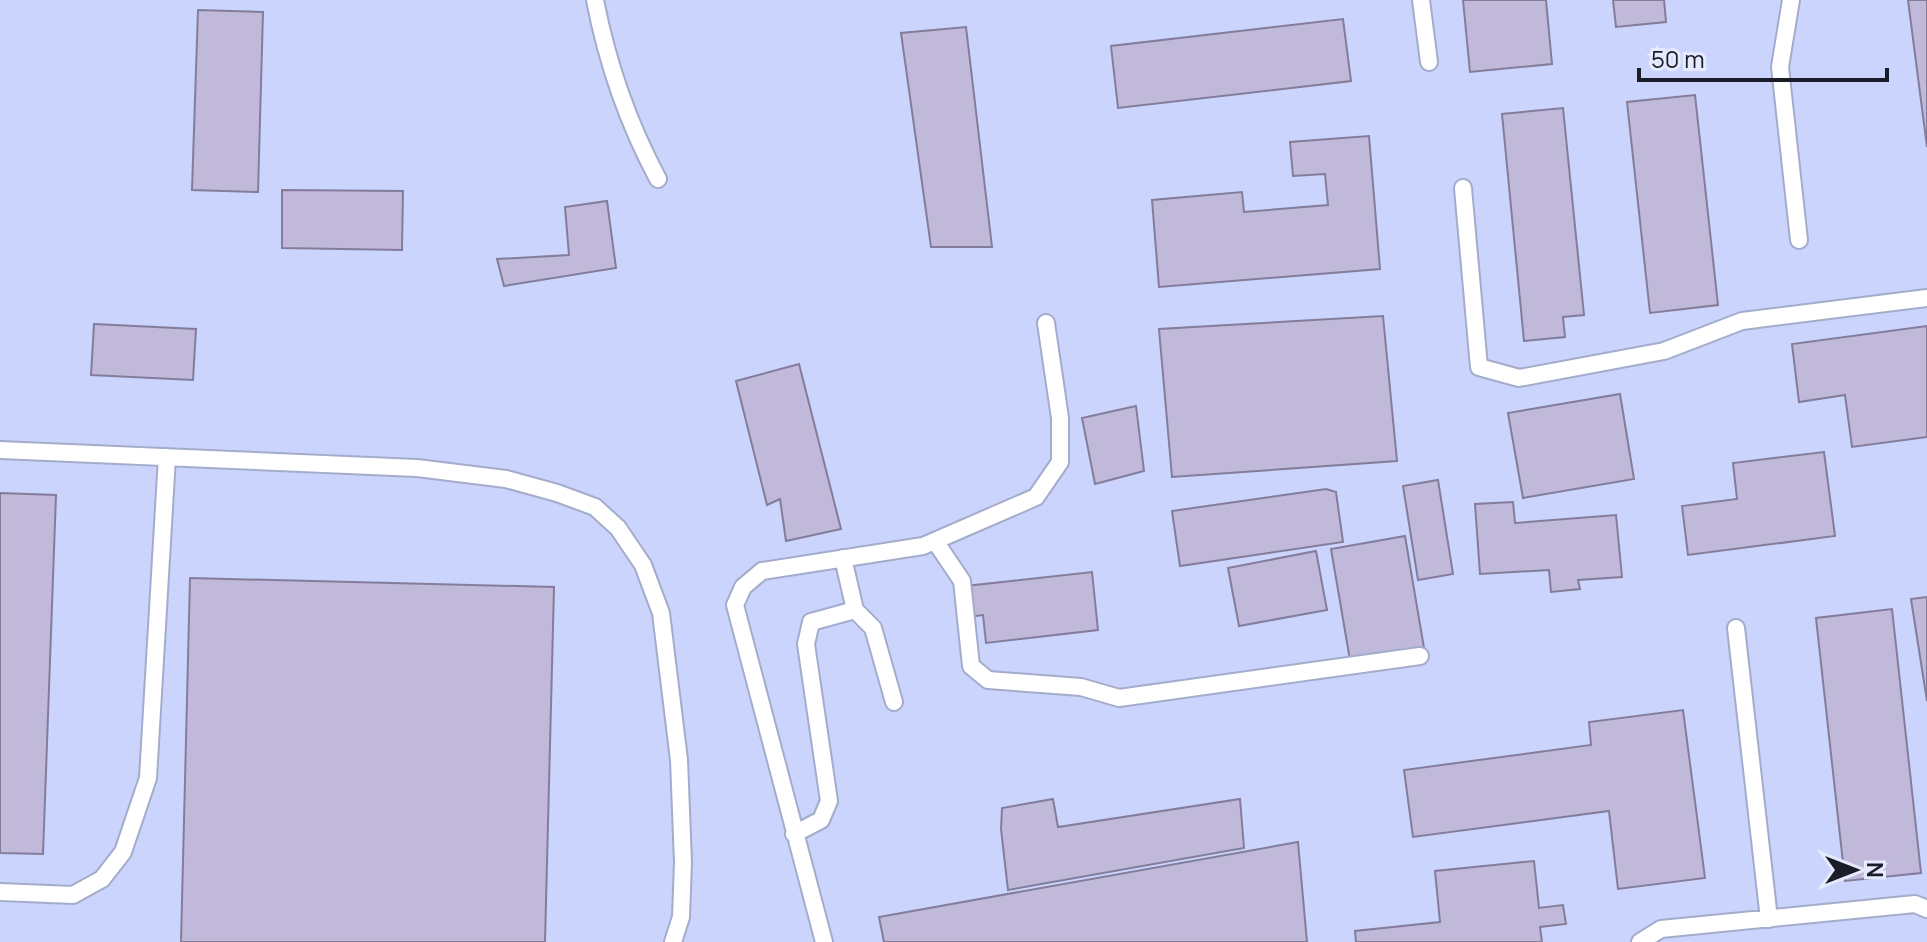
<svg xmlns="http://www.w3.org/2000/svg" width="1927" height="942" font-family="Manrope,sans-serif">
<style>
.built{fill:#cbd4fc}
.building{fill:#c0b9da;stroke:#837d9b;stroke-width:2}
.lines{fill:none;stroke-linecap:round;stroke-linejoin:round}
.service-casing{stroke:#a4accb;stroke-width:20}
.service{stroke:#fff;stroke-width:16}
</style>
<rect width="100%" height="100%" fill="#d5ddfd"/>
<path class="built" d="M0,0H1927V942H0Z"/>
<path class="building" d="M1463,0H1546L1552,64L1470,72Z
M1613,0H1664L1666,22L1616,27Z
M1908,0H1927V147Z
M198,10L263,12L258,192L192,190Z
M1343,19L1351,81L1118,108L1111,46Z
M966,27L992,247H931L901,33Z
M1695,95L1718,305L1650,313L1627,102Z
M1563,108L1584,315L1563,317L1565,337L1524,341L1502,114Z
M1369,136L1380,269L1159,287L1152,200L1242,192L1244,212L1328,205L1325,174L1293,176L1290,142Z
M282,190L403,191L402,250L282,248Z
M607,201L616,268L504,286L497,259L569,255L565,207Z
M1383,316L1397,461L1172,477L1159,329Z
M94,324L196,329L193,380L91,375Z
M1927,326V437L1852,447L1845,395L1799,402L1792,344Z
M799,364L841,529L786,541L780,499L767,505L736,381Z
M1620,394L1634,479L1523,498L1508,413Z
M1136,406L1144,471L1095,484L1082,418Z
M1824,452L1835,536L1688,555L1682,506L1737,499L1733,463Z
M1438,480L1453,574L1418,580L1403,486Z
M1326,489L1336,492L1343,542L1180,566L1172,511Z
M0,493L56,495L43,854L0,853Z
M1513,502L1515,523L1616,515L1622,577L1578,580L1580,589L1551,592L1549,570L1480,574L1475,504Z
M1405,536L1424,648L1350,660L1331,549Z
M1316,551L1327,610L1239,626L1228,568Z
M1092,572L1098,630L986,643L983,615L967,617L966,586Z
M190,578L554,587L545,942H181Z
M1927,597V701L1911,599Z
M1892,609L1921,873L1845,881L1816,618Z
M1683,710L1705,878L1618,889L1609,811L1413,837L1404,770L1591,745L1589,722Z
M1053,799L1058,827L1240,799L1244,848L1008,890L1001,829L1002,808Z
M1298,842L1307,942H884L879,917Z
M1534,861L1539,908L1563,905L1566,924L1540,927L1542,942H1356L1355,931L1440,922L1435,871Z"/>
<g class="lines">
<defs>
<path id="service" d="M595,0C607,62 628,123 658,179
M1421,0L1429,62
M1791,0L1780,67L1799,240
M1463,188L1479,367L1519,378L1664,351L1742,321L1927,298
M0,450L417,468L506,479L557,493L595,507L618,528L643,565L661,613L679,760L683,862L681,917L673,942
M935,541L962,581L971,666L988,680L1081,687L1119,698L1420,656
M843,558L855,610L873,628L894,702
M1736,628L1769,919
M794,834L821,820L829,801L806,644L811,622L855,610
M0,892L73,895L102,879L123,852L148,778L167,457
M824,942L735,605L743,587L762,571L923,546L1036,497L1060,462V418L1046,323
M1640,942L1661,929L1915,904L1927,909"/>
</defs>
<use href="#service" class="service-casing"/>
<use href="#service" class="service"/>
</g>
<g transform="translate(1855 870) rotate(90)" stroke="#e6eafe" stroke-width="6" paint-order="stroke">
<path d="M0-6L14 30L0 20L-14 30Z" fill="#1a1d28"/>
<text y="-12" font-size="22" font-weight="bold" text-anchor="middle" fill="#1a1d28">N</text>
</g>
<path d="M1639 68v12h248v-12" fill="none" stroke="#1a1d28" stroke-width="4"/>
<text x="1651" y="68" font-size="24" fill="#1a1d28" stroke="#e6eafe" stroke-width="6" paint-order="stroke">50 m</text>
</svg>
